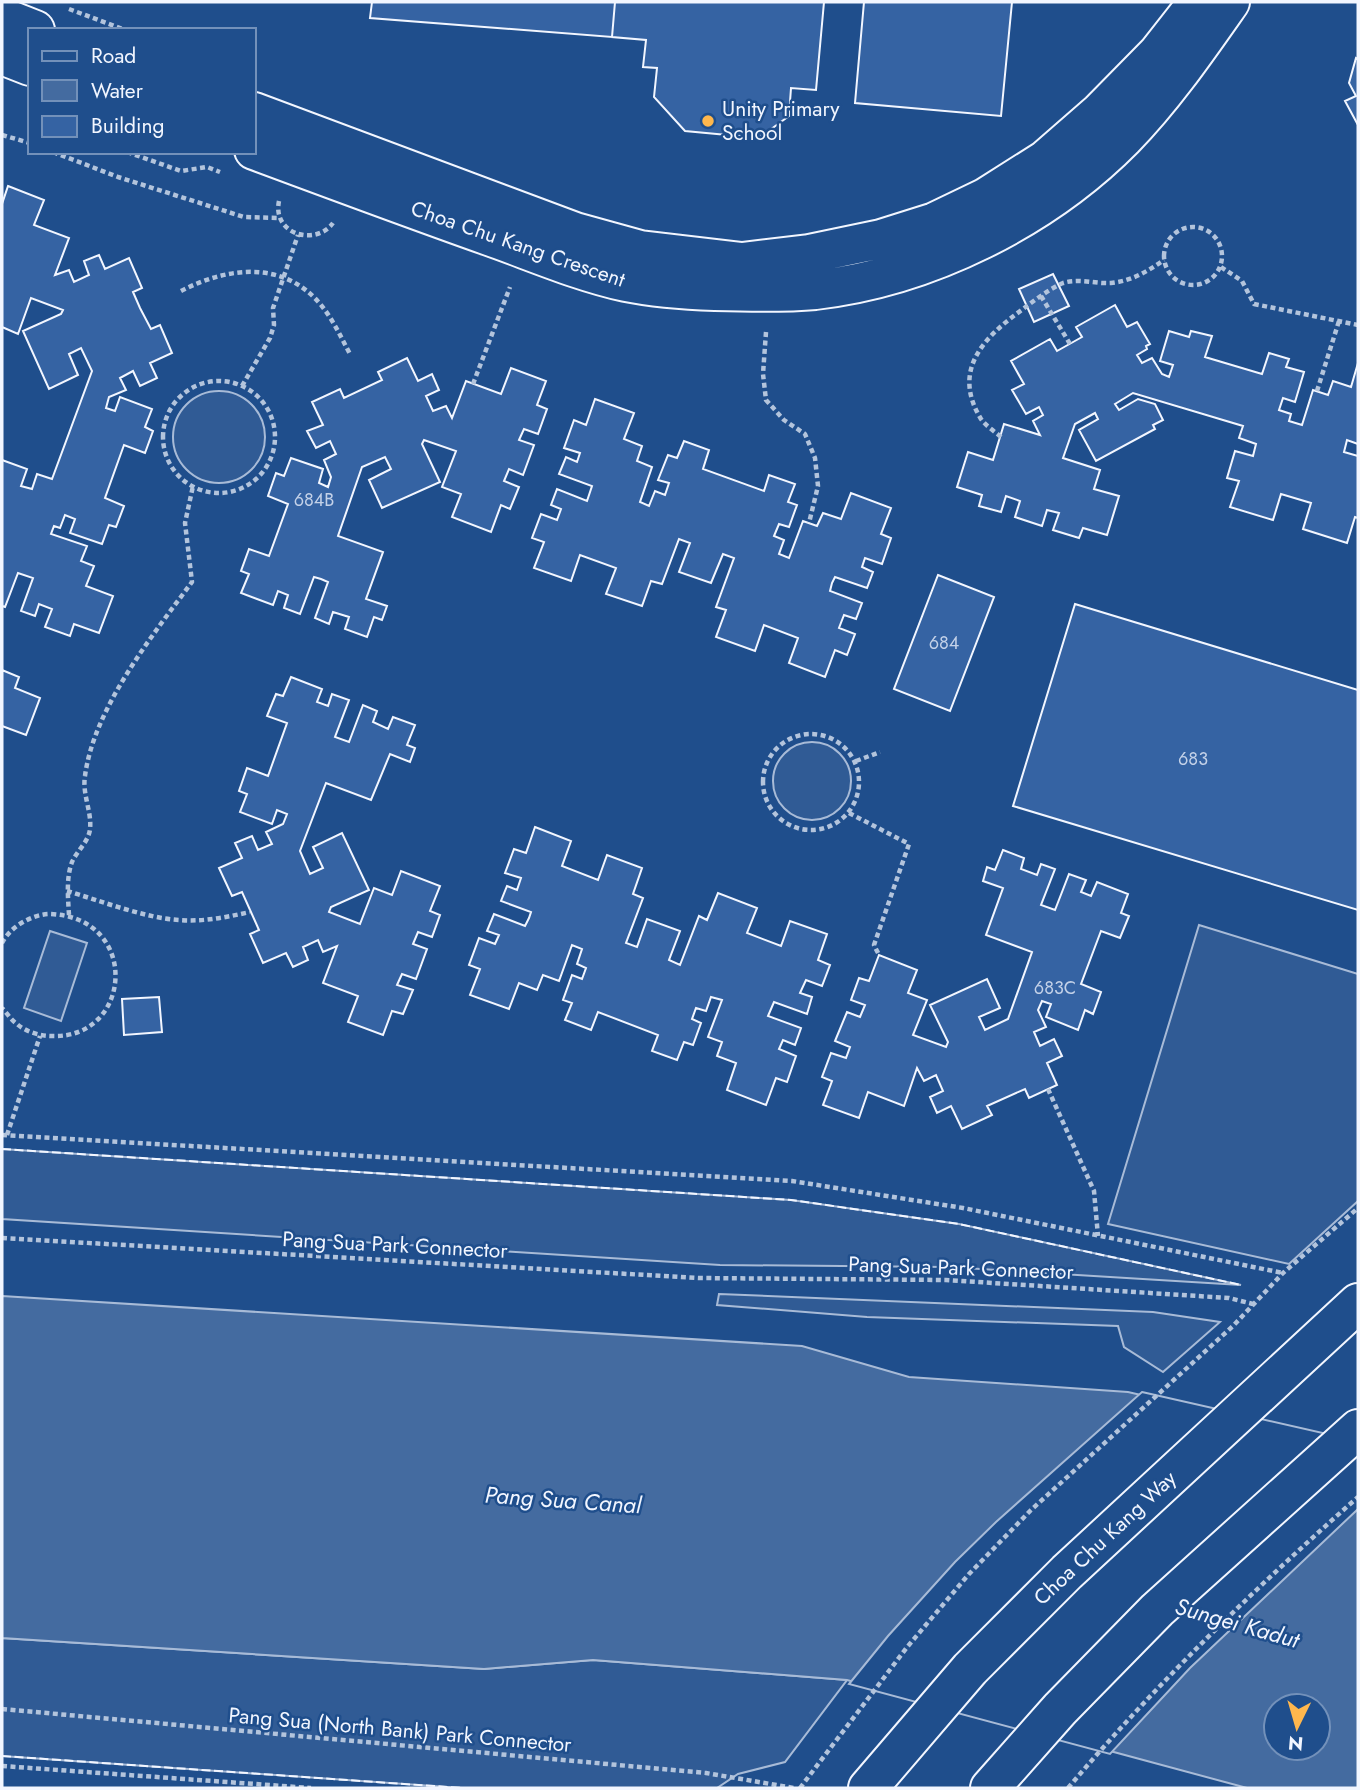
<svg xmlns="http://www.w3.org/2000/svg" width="1360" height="1790" font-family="Jost,sans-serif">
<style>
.built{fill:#305b95;stroke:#a8bbd7;stroke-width:2}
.water{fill:#446ba0;stroke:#a8bbd7;stroke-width:2;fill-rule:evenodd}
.pier{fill:#1f4e8c;stroke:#a8bbd7;stroke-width:2}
.building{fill:#3563a3;stroke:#f2f6ff;stroke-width:2}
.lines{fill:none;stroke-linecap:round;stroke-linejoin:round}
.minor-casing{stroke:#f2f6ff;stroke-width:42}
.major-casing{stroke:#f2f6ff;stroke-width:42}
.path{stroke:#b3c4dc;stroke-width:4.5;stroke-dasharray:5 3.5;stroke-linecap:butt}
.minor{stroke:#1f4e8c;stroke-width:38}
.major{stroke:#1f4e8c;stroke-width:38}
.fence{stroke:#f2f6ff;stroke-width:2;stroke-dasharray:9 3.5;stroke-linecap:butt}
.poi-dot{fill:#ffb74d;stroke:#1f4e8c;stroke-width:2.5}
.labels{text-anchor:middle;stroke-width:5;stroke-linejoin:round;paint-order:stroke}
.number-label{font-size:18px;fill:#c3d1e8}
.poi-label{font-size:21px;fill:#f2f6ff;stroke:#1f4e8c;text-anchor:start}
.street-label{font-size:21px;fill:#f2f6ff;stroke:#1f4e8c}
.water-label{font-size:23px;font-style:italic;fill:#f2f6ff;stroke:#1f4e8c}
</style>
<rect width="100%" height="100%" fill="#1f4e8c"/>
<path class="built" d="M173 437a46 46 0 1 1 92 0a46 46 0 1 1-92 0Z
M773 781a39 39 0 1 1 78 0a39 39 0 1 1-78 0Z
M1199,925L1358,974V1201L1289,1264L1108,1224Z
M50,931L87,943L61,1021L24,1008Z
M2,1149L791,1200L959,1224L1241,1285L948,1267L720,1265L2,1219Z
M719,1294L1153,1312L1220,1322L1163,1372L1124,1347L1118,1326L867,1317L717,1305Z
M2,1638L484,1669L593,1660L847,1680L785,1762L738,1774L717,1788H462L2,1756Z"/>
<path class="water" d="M2,1296L802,1346L909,1377L1128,1392L1358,1445V1788H1247L847,1680L593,1660L484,1669L2,1638ZM1276,1706H1318V1748H1276Z"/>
<path class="pier" d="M1142,1392L1358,1441V1509L1190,1668L1110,1754L849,1684L888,1636L955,1562L996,1522Z"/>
<path class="building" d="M372,2H615L612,37L370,18Z
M615,2H824L816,90L791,88L789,116L759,138L685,131L654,97L657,68L643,67L646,40L612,37Z
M864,2H1012L1001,116L855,103Z
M1356,58L1358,59V125L1345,101L1356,96L1349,83Z
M8,186L44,200L34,225L69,238L55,275L69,270L74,282L89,275L84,261L99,255L105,269L129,258L142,288L133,292L140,308L151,329L160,325L172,353L150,363L157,378L140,386L133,371L120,378L126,390L109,397L106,408L115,411L120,397L152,409L145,427L153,431L145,453L124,445L105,498L124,506L116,527L109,525L102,544L70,533L75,519L65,515L60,528L54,526L51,534L87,546L81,561L94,566L86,586L113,596L99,633L74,624L70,636L45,627L52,609L39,604L35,616L21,611L33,578L18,573L5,607L2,606V460L27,469L21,486L32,489L37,474L52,479L92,371L81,348L69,354L78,375L49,389L23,331L61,314L63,310L31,298L18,334L2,327V204Z
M1053,274L1069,306L1034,322L1019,289Z
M1115,305L1127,327L1137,322L1150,344L1146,346L1147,349L1137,355L1142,363L1152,358L1162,374L1169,377L1173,365L1160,361L1169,331L1189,337L1191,331L1212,336L1205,357L1262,374L1269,353L1289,359L1286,367L1304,372L1295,402L1283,398L1279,410L1291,414L1289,421L1302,425L1313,390L1328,395L1333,381L1351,387L1358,363V444L1347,440L1344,452L1358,456V518L1355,517L1347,543L1303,529L1311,503L1281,494L1273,520L1230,507L1239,481L1227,478L1235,451L1253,456L1256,444L1239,438L1243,426L1133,393L1115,404L1119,410L1138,399L1155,404L1163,420L1153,425L1155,429L1096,461L1079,430L1098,419L1095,413L1075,424L1063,458L1100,470L1094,489L1119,496L1107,535L1083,528L1079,538L1053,530L1059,513L1047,510L1042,526L1015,517L1020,501L1006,496L1001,512L979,506L982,495L957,487L968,452L993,460L1004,424L1040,435L1033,421L1043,415L1039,407L1026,414L1012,390L1024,384L1011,361L1050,339L1057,351L1082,337L1076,327Z
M407,358L418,381L432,374L439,390L426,396L433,411L446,406L452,418L466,381L501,394L511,368L546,381L537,405L547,409L538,434L524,429L519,440L534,445L523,475L509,469L504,481L519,487L510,509L501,505L491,532L452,517L461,494L442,487L456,451L424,440L422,444L440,482L382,508L369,480L391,469L385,457L362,467L338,536L383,552L366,599L387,606L382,620L374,617L367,637L345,629L349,617L333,612L329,624L315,618L328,582L321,579L314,577L300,614L284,608L288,595L278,591L273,605L241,593L249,574L241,571L249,549L269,556L288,504L268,496L276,473L284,476L291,458L323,469L319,483L328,487L331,477L324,460L336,454L330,441L316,448L307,431L323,425L312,402L340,389L344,398L382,380L378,372Z
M595,399L634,413L624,439L642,446L637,461L652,467L640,502L649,506L655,491L665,495L669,483L658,480L668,455L677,458L684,441L709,450L703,469L764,491L769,475L795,484L788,502L797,505L789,527L779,524L774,536L784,540L779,554L789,558L803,521L817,526L823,513L841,519L851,493L891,508L881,534L891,538L882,564L865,558L862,567L873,572L867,588L835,577L832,583L830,591L862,603L856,619L844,615L839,628L855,634L847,655L835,650L825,677L789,663L798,638L764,625L755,651L716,637L726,610L716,607L734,558L723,554L711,583L679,572L690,543L679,539L662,584L651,581L642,606L606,594L616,568L580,555L571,581L534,568L544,542L532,538L541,514L557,520L561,509L551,505L557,489L587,501L592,486L559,474L566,457L577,462L580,453L564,448L574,420L586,425Z
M938,575L994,597L950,711L894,689Z
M1075,604L1358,690V910L1013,806Z
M2,670L19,677L15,688L40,698L26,735L2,726Z
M291,677L322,689L317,702L328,706L332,694L349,700L335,737L349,742L363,705L377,711L373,722L388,729L393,717L415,725L407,745L415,748L410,762L390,754L371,800L326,783L300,851L310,874L323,868L313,847L342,833L369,890L331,907L329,912L360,924L374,888L392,895L401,871L440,886L430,911L440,915L432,937L418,932L413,944L427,949L416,979L402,974L397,985L413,990L403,1014L392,1011L383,1035L348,1022L358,996L323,983L337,946L323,952L318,940L303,947L308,960L293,967L286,953L263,963L250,934L259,930L242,892L232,896L219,868L242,858L235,843L252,836L258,850L272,844L266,832L283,824L287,814L277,810L272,824L240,812L247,794L239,791L247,768L268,776L287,723L267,716L276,694L283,696Z
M535,827L571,841L562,866L598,880L607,855L642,868L633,894L643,898L626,943L637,947L647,919L680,931L669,960L680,965L699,916L707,920L718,893L757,908L747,933L781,946L790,921L827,934L818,960L830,965L822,986L806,980L800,993L812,997L807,1014L774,1002L768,1016L801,1028L795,1045L783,1040L779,1049L796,1056L787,1082L776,1078L766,1105L727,1090L736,1063L717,1056L722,1042L708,1037L722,1000L711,997L706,1011L696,1008L692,1019L701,1023L693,1045L684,1042L677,1060L652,1051L658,1035L598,1012L591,1030L565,1020L572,1003L563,1000L572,975L582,979L586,968L577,964L582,949L572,945L559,981L543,975L537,990L519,983L509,1009L470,995L480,969L469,965L479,938L495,944L499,935L487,931L494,914L525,926L529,918L531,912L501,901L507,886L517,890L521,878L505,873L514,849L526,853Z
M1003,850L1024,858L1021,869L1037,875L1041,864L1055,869L1041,905L1055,910L1069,874L1086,880L1081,892L1091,896L1097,882L1128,894L1121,913L1129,916L1120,938L1101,931L1081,984L1101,992L1093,1014L1085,1010L1078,1030L1046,1017L1051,1004L1042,1001L1038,1010L1046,1027L1034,1032L1040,1046L1054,1039L1062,1056L1047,1063L1057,1085L1029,1098L1025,1089L987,1106L992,1115L962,1129L951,1106L937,1113L930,1097L943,1091L936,1075L924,1081L917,1068L904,1106L868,1092L859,1118L823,1105L832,1081L822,1077L831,1053L846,1058L850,1047L835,1041L847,1012L860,1017L865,1005L851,1000L859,978L869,981L879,955L917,970L908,993L927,1000L913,1035L946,1047L948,1042L930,1005L987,979L1000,1008L979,1017L985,1030L1008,1019L1032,952L986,935L1003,888L983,881L987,867L995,870Z
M159,997L162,1032L124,1035L122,999Z"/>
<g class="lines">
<defs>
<path id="minor" d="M2,17L35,30
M2,55L30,66
M254,112L575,232L640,250L742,262L809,254L881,239L935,222L985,198L1045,160L1100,112L1158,53L1198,2
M254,150C332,179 410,208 489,236C534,252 580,272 626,282C656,288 685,290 715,291C748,292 782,293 815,290C928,277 1044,219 1124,138C1164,97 1197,49 1230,2"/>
<path id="major" d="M868,1788L970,1669L1067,1572L1358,1303
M990,1788L1060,1709L1157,1610L1358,1429"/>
</defs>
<use href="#minor" class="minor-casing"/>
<use href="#major" class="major-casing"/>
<path class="path" d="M69,9L125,30
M2,135L30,143
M53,152L118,177L244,217L280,218
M127,152L181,171L207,167L220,172
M279,201C272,234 315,247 333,223
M1164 256a29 29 0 1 1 58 0a29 29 0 1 1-58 0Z
M1221,267L1242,281L1254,304L1358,325
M181,291C233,264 293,260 329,316C337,328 343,341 350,354
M1041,296L1070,344
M766,332L763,374L766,400L784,420L805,434L815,458L818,486L809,523
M163 437a56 56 0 1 1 112 0a56 56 0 1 1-112 0Z
M473,384L510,287
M242,386L270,338L274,325L273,308L298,235
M1317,391L1339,321
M1001,437C994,431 985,425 981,419C951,370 984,337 1023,309C1035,300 1049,289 1063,283C1079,278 1095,284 1111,283C1132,281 1148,271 1164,260
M763 782a48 48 0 1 1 96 0a48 48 0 1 1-96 0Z
M856,761L880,752
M849,813L909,844L874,945L879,955
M67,891C101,901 145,918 179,920C204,922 227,917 250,912
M69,915C68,898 66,878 72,862C77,851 89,841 90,829C92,812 82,794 85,776C94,708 152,636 192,582L185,523L193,486
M2,943C10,927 32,914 50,914C141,917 133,1039 52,1036C40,1036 26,1032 17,1024C11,1020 7,1013 2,1008
M1048,1089L1094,1191L1098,1236
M2,1135L792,1181L963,1208L1283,1273
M7,1135L40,1036
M2,1238L698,1278L946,1280L1229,1298L1253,1304
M2,1709L706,1773L794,1788
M2,1766L311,1788
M800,1788L908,1646L969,1574L1031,1510L1233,1326L1283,1273L1358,1208
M1068,1788C1158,1682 1254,1589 1358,1497"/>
<use href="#minor" class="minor"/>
<use href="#major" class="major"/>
<path class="fence" d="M2,1149L791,1200L959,1224L1241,1285
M2,1756L462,1788"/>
</g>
<circle class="poi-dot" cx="708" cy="121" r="7"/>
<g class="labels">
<g class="number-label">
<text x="314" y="506">684B</text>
<text x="944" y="649">684</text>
<text x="1193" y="765">683</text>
<text x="1055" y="994">683C</text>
</g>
<g class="poi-label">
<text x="722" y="116">Unity Primary<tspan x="722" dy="24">School</tspan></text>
</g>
<g class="street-label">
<text transform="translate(518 244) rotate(19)" y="7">Choa Chu Kang Crescent</text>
<text transform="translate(395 1245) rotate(3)" y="7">Pang Sua Park Connector</text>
<text transform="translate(961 1268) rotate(2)" y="7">Pang Sua Park Connector</text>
<text transform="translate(1105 1538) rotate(-43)" y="7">Choa Chu Kang Way</text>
<text transform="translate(400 1730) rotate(5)" y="7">Pang Sua (North Bank) Park Connector</text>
</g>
<g class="water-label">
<text transform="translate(563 1500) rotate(4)" y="8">Pang Sua Canal</text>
<text transform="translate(1237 1623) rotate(16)" y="8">Sungei Kadut</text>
</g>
</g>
<rect width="1360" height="1790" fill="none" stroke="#f2f6ff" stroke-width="7"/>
<rect x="28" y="28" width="228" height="126" fill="#1f4e8c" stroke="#7391ba" stroke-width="2"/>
<rect x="42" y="51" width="35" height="10" fill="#1f4e8c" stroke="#7391ba" stroke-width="2"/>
<text x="91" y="63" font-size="21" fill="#f2f6ff">Road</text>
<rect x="42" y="80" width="35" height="21" fill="#446ba0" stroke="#7391ba" stroke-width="2"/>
<text x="91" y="98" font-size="21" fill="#f2f6ff">Water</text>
<rect x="42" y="116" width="35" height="21" fill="#3563a3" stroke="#7391ba" stroke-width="2"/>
<text x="91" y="133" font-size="21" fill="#f2f6ff">Building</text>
<g transform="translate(1297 1727) rotate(185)"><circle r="33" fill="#1f4e8c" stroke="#7391ba" stroke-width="2"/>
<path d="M0-5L12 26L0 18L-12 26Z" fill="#ffb74d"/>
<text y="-10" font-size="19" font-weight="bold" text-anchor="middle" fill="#f2f6ff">N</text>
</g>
</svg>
